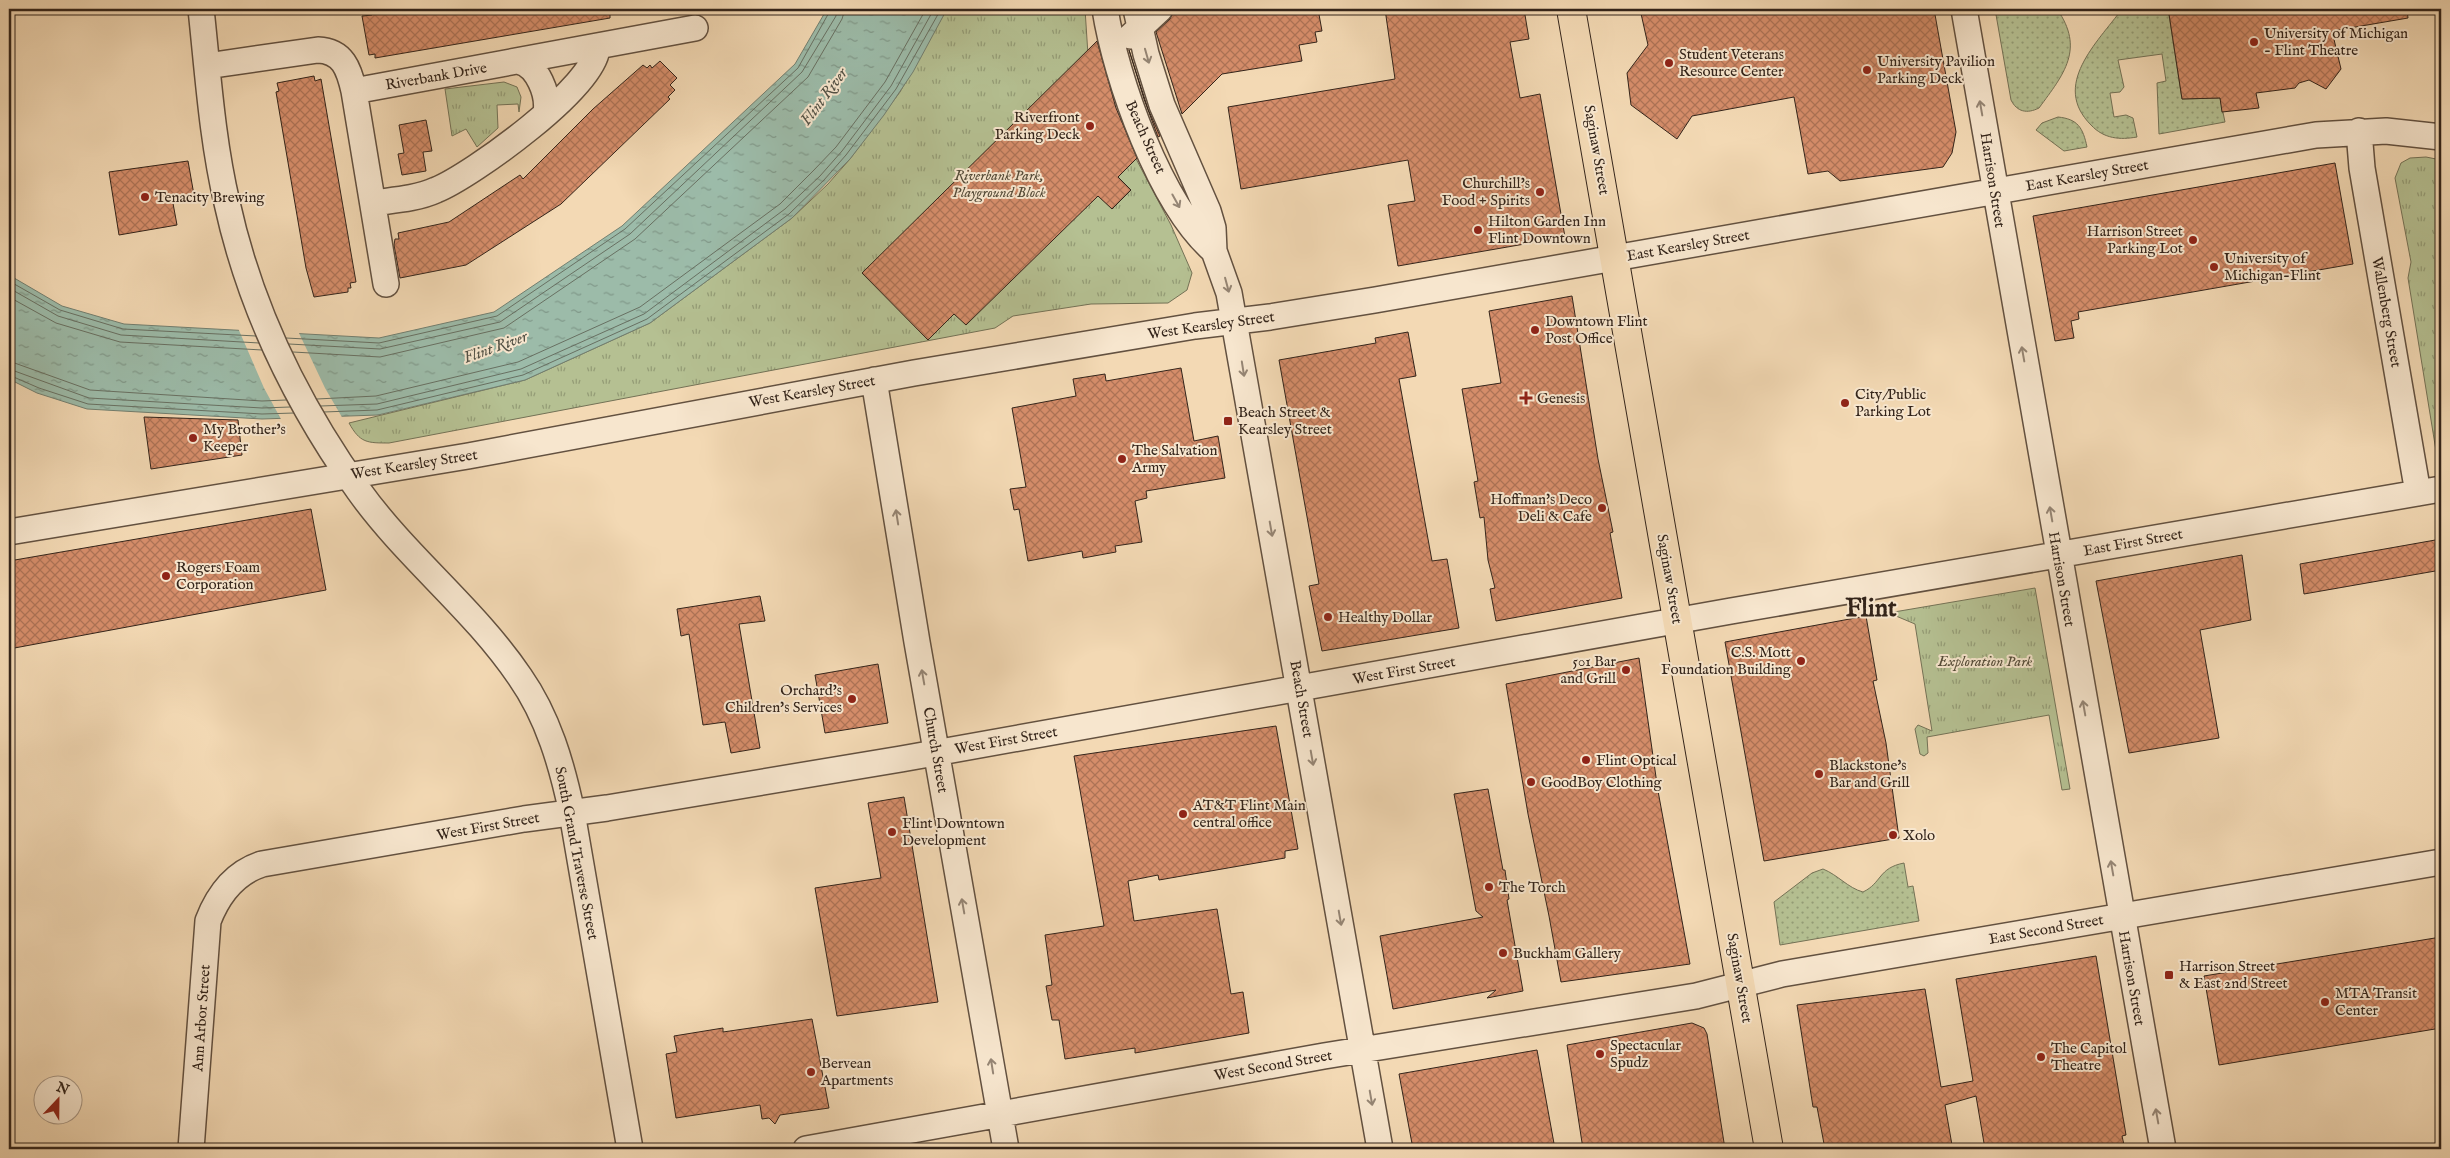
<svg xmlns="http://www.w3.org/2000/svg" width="2450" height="1158" font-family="'IM FELL English',serif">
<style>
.grass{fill:url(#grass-dots);stroke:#747256}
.park{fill:url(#park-tufts);stroke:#747256}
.water{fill:url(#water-ripples);stroke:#727f70}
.pier{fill:#f3d9b4}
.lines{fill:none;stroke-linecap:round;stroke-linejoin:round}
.shore{stroke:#687062;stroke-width:1}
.building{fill:url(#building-cross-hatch);stroke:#33241a}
.minor-casing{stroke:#635140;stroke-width:28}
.major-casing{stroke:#33241a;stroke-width:30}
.minor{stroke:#f7e6ce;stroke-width:25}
.major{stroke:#f3d9b4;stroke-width:28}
.oneway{stroke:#958574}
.poi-dot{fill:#8f2418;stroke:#f7e6ce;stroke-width:2}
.labels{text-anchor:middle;stroke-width:4;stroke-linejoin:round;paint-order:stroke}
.poi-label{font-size:15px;fill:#33241a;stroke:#f7e6ce;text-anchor:start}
.street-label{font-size:15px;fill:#33241a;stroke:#f7e6ce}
.park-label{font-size:15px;font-style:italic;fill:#544b38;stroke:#f7e6ce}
.water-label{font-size:16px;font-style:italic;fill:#525145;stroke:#f7e6ce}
.town-label{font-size:25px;font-weight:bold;fill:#33241a;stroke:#f7e6ce}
</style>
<defs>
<pattern id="grass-dots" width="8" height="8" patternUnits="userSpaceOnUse" patternTransform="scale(1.25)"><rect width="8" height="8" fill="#b5c092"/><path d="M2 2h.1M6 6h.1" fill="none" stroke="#949c76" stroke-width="1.8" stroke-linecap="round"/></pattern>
<pattern id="park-tufts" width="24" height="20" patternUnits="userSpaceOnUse" patternTransform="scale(1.25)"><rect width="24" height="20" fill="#b5c092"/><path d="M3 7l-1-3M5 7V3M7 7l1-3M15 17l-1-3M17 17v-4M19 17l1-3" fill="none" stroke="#949c76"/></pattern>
<pattern id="water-ripples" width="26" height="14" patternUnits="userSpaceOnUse" patternTransform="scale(1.25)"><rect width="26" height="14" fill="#9cbba9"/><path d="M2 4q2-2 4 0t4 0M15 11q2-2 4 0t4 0" fill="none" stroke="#809889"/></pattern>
<pattern id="building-cross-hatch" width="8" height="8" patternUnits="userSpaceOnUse" patternTransform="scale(1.25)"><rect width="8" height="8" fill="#d58d6a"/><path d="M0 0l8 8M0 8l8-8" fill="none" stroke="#ad7356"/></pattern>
</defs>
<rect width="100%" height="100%" fill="#f3d9b4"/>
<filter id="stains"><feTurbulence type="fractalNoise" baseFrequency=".004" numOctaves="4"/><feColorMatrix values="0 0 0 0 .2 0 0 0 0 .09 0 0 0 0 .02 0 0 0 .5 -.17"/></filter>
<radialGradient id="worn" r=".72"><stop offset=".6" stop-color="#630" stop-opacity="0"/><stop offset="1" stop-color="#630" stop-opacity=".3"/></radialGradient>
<path class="grass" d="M1995,9H2057C2085,49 2064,74 2039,108C2027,114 2017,112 2011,100Z
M2122,9H2182V12L2169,15L2182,99L2220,98L2225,122L2159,134L2157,83L2166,81L2162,54L2118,60L2124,87L2120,92L2110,93L2114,117L2126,115L2133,118L2137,137C2120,140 2104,139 2091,125C2051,85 2097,43 2122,9Z
M2058,117C2078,119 2083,128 2087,147L2064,151L2036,130L2042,123Z
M1904,863L1908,887L1913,886L1919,921L1780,945L1774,902L1812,873L1823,869C1838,875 1848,888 1863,892C1882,883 1878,868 1904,863Z"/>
<path class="park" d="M947,9H1085L1089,70L1171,225L1192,273L1187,290L1168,303L1091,304L1013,316L995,328L389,443C367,443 360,443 349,423L525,380L650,323L792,218L828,184L850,159L900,92Z
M504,82L517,87L521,97L519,112L518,104L497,105L498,128L477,147L466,129L452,136L445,89Z
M2426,157L2441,160V457H2437L2408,278L2411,262L2395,178L2401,163L2410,158Z
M2035,588L2070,789L2062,790L2049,715L1927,737L1928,753L1924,756L1920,754L1915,729L1918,725L1932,731L1915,624L1896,616L1894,612Z"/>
<path class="water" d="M827,9H947L913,72L884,115L850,159L792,218L650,323L525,380L378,415L262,419L87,409L37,393L9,379V275L62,306L124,324L379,338L494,312L622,226L795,64Z"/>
<path class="pier" d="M238,328L298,331L325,388L343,419L282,421L264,388Z"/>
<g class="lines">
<path class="shore" d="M9,281L60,310L123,329L256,336
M9,288L58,316L121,335L259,343
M9,297L56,323L120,342L262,350
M286,338L379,343L497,316L625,229L798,68L831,9
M289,344L380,349L500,322L630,234L802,72L836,16L837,9
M293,352L380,357L504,328L635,239L808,77L842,19L845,9
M9,361L90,390L262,401L286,400
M9,369L89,398L262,408L290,407
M9,375L39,388L88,404L262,414L294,413
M317,399L376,396L518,362L640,307L780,204L814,170L836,147L885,82L926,9
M321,406L377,404L521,369L644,314L785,209L820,176L842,151L891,86L934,9
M324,412L377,410L523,375L647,319L789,214L824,180L846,155L896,89L941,9"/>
</g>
<path class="building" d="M381,9H610V18L375,58V54L369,55L362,16L372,15L371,10Z
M1174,9H1318L1322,31L1315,32L1317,42L1299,45L1302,61L1222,74L1182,114L1156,32L1170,19Z
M1385,9H1524L1529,39L1510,42L1520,98L1540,94L1565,237L1398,266L1388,205L1415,201L1408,160L1241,189L1228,107L1395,79Z
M1640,9H1934L1956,132L1952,153L1943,167L1840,181L1828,171L1808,174L1794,97L1692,116L1677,139L1631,105L1627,73L1648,45Z
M2198,9H2407L2408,18L2332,31L2341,69L2326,89L2309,80L2299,83L2295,88L2256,93L2259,108L2222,112L2220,98L2182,99L2169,14Z
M1097,41L1116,108L1137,158L1118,177L1131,190L1112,209L1098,196L966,325L954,314L928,340L862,273Z
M1129,50L1148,109L1160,136L1158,137L1144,99Z
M660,61L677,78L670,85L675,90L668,97L670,99L561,204L466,265L400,278L394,245L395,239H399L398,233L449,222L520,175L523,179L593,109L643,65L647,68L650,65L652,68Z
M314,76L315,81L321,79L356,282L350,283L351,288H348V292L314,297L306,268L276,92L279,91L277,83Z
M426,120L432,151L423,152L426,171L402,175L398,154L404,153L399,125Z
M188,161L194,195L172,198L177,225L119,235L109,172Z
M2335,163L2353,264L2078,312L2079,319L2071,321L2074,338L2055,341L2033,216Z
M1572,296L1598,459L1613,532L1610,533L1622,598L1496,621L1490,589L1495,588L1488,560L1484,517L1480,518L1474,482L1478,481L1462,389L1501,383L1489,311Z
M1408,332L1416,376L1399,379L1432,561L1447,559L1459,628L1322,651L1309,586L1319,584L1279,360L1376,343L1375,338Z
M1181,368L1194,441L1218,436L1225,478L1146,491L1147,498L1135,501L1142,542L1115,546L1116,552L1083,558L1082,551L1028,561L1019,509L1014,510L1010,489L1026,487L1012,408L1076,396L1073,379L1105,374L1106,381Z
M144,417L238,420L242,455L151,469Z
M311,509L326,590L9,649V561Z
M2441,539V570L2304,594L2300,564Z
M2242,555L2251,620L2200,630L2219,738L2129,753L2096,581Z
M760,596L765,621L739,624L760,748L731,753L725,722L703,725L689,634L681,636L677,609Z
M1866,616L1877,680L1873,681L1886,743L1899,838L1764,861L1725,642Z
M1639,658L1658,791L1690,964L1561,982L1549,916L1528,814L1506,684Z
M878,664L888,723L825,733L815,675Z
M1276,726L1298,849L1285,851V858L1159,880L1158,875L1128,881L1134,921L1217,909L1231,994L1243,992L1249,1033L1135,1053V1048L1065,1059L1059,1020H1052L1046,986L1052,985L1045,935L1104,926L1074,756Z
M1488,789L1503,870H1505L1509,899L1507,900L1523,991L1487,998L1496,990L1393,1009L1380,936L1483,917L1476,911L1454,794Z
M904,797L938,1002L837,1016L815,888L881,878L868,803Z
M2441,937V1028L2219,1065L2204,976Z
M2096,956L2126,1135L2122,1136L2125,1149H1985L1976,1096L1945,1105L1952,1145L1929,1149H1825L1817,1107H1813L1797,1005L1925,989L1941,1087L1973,1081L1956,979Z
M812,1019L829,1108L780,1115L775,1124L769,1118L762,1119L760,1105L676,1118L666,1054L677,1052L674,1036L723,1028V1032Z
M1692,1023L1704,1028L1707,1034L1725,1149H1583L1567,1045Z
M1537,1050L1555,1149H1413L1399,1074Z"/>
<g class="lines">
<defs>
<path id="minor" d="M201,9C208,74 212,139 227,203C250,308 297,404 359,491C407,558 474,609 520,677C548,717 562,765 572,813L630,1149
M1105,9C1116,79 1160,204 1214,251
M1136,9L1146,54L1162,105L1208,211L1213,228L1214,251L1229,293L1380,1149
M1964,9L2163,1149
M1131,36L1160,9
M518,61C538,65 549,95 546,113
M207,66L318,50C343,51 349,69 354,91L386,284
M354,91L695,28
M2359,131L2362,168L2418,493
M373,203C394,200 416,199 436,190C471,176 598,85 597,47
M874,380L917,642L1006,1149
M9,532L468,456L914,373L1195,326L1270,317L1375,300L2316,135L2386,131L2441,137
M191,1149L208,921C218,895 234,873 262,864L524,819L607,808L901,759L1731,611L2441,489
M806,1149L1324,1056L1696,996L1782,974L2441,862"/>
<path id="major" d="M1571,9L1769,1149"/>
</defs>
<use href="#minor" class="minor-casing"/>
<use href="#major" class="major-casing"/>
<use href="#minor" class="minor"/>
<use href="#major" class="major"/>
</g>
<defs><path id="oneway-shaft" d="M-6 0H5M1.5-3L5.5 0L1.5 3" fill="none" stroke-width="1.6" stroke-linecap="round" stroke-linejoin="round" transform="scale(1.25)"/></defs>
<g class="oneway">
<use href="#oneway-shaft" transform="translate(1147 56) rotate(74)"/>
<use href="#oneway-shaft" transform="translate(1981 108) rotate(-100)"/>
<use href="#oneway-shaft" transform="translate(1176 201) rotate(61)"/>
<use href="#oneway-shaft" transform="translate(1227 285) rotate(75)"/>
<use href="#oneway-shaft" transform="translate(2023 354) rotate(-100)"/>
<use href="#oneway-shaft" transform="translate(1243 369) rotate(81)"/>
<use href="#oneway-shaft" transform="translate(2051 514) rotate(-100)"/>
<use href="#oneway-shaft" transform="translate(897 517) rotate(-99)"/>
<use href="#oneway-shaft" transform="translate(1271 529) rotate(80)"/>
<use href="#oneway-shaft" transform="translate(923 677) rotate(-100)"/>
<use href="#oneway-shaft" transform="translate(2084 708) rotate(-100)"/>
<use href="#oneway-shaft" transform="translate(1312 758) rotate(80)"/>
<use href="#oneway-shaft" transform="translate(2112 868) rotate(-100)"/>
<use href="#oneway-shaft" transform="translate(963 906) rotate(-100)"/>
<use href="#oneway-shaft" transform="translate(1340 918) rotate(80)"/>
<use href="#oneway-shaft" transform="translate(992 1066) rotate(-99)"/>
<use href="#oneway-shaft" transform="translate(1371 1098) rotate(80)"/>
<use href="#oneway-shaft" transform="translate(2157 1116) rotate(-100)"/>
</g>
<g class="poi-dot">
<circle cx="2254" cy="42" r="5"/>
<circle cx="1669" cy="63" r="5"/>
<circle cx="1867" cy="70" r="5"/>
<circle cx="1090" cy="126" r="5"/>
<circle cx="1540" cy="192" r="5"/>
<circle cx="145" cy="197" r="5"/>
<circle cx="1478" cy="230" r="5"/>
<circle cx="2193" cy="240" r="5"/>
<circle cx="2214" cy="267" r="5"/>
<circle cx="1535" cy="330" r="5"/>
<path d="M1523.5 390.5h5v5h5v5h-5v5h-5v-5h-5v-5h5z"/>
<circle cx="1845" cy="403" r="5"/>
<rect x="1223" y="416" width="10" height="10" rx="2.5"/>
<circle cx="193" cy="438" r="5"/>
<circle cx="1122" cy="459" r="5"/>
<circle cx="1602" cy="508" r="5"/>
<circle cx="166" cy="576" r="5"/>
<circle cx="1328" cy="617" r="5"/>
<circle cx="1801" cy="661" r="5"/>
<circle cx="1626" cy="670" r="5"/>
<circle cx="852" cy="699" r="5"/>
<circle cx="1586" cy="760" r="5"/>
<circle cx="1819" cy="774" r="5"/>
<circle cx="1531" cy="782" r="5"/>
<circle cx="1183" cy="814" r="5"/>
<circle cx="892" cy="832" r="5"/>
<circle cx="1893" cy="835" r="5"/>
<circle cx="1489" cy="887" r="5"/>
<circle cx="1503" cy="953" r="5"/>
<rect x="2164" y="970" width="10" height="10" rx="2.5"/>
<circle cx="2325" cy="1002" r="5"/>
<circle cx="1600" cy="1054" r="5"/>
<circle cx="2041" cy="1057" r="5"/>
<circle cx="811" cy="1072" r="5"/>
</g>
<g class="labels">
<g class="poi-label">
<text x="2264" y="38">University of Michigan<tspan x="2264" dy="17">- Flint Theatre</tspan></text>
<text x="1679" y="59">Student Veterans<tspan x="1679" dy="17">Resource Center</tspan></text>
<text x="1877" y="66">University Pavilion<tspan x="1877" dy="17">Parking Deck</tspan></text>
<text x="1080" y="122" text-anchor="end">Riverfront<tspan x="1080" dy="17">Parking Deck</tspan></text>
<text x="1530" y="188" text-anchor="end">Churchill's<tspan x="1530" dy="17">Food + Spirits</tspan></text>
<text x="155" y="202">Tenacity Brewing</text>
<text x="1488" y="226">Hilton Garden Inn<tspan x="1488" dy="17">Flint Downtown</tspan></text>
<text x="2183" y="236" text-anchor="end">Harrison Street<tspan x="2183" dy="17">Parking Lot</tspan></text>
<text x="2224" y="263">University of<tspan x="2224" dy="17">Michigan-Flint</tspan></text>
<text x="1545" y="326">Downtown Flint<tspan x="1545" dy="17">Post Office</tspan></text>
<text x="1855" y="399">City/Public<tspan x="1855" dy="17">Parking Lot</tspan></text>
<text x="1537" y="403">Genesis</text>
<text x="1238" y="417">Beach Street &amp;<tspan x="1238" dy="17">Kearsley Street</tspan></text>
<text x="203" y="434">My Brother's<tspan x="203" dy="17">Keeper</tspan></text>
<text x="1132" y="455">The Salvation<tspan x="1132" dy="17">Army</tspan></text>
<text x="1592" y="504" text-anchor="end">Hoffman's Deco<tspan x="1592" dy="17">Deli &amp; Cafe</tspan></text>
<text x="176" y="572">Rogers Foam<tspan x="176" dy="17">Corporation</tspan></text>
<text x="1338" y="622">Healthy Dollar</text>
<text x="1791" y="657" text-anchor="end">C.S. Mott<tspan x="1791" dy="17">Foundation Building</tspan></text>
<text x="1616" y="666" text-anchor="end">501 Bar<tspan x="1616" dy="17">and Grill</tspan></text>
<text x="842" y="695" text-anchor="end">Orchard's<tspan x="842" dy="17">Children's Services</tspan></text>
<text x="1596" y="765">Flint Optical</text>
<text x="1829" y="770">Blackstone's<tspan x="1829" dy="17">Bar and Grill</tspan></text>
<text x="1541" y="787">GoodBoy Clothing</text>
<text x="1193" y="810">AT&amp;T Flint Main<tspan x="1193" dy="17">central office</tspan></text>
<text x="902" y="828">Flint Downtown<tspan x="902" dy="17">Development</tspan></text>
<text x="1903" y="840">Xolo</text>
<text x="1499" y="892">The Torch</text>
<text x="1513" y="958">Buckham Gallery</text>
<text x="2179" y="971">Harrison Street<tspan x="2179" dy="17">&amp; East 2nd Street</tspan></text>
<text x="2335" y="998">MTA Transit<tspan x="2335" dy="17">Center</tspan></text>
<text x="1610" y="1050">Spectacular<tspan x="1610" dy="17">Spudz</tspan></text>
<text x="2051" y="1053">The Capitol<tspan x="2051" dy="17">Theatre</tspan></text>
<text x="821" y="1068">Bervean<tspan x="821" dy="17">Apartments</tspan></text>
</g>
<g class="street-label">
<text transform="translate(436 76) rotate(-10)" y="5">Riverbank Drive</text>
<text transform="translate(1146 137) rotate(66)" y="5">Beach Street</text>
<text transform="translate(1597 150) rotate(80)" y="5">Saginaw Street</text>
<text transform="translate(2087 175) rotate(-10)" y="5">East Kearsley Street</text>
<text transform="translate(1993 180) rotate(81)" y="5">Harrison Street</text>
<text transform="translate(1688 245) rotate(-10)" y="5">East Kearsley Street</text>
<text transform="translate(2387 312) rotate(80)" y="5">Wallenberg Street</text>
<text transform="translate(1211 325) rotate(-8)" y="5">West Kearsley Street</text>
<text transform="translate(812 391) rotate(-10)" y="5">West Kearsley Street</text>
<text transform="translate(414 464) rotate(-9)" y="5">West Kearsley Street</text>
<text transform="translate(2133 542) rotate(-10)" y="5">East First Street</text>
<text transform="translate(1670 579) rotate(80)" y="5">Saginaw Street</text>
<text transform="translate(2062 579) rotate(80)" y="5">Harrison Street</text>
<text transform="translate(1404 670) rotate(-10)" y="5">West First Street</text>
<text transform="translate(1302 699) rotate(80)" y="5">Beach Street</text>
<text transform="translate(1006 740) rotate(-10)" y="5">West First Street</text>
<text transform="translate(936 750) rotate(80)" y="5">Church Street</text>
<text transform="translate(488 826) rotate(-10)" y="5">West First Street</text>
<text transform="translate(577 853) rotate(79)" y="5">South Grand Traverse Street</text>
<text transform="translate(2046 929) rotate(-10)" y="5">East Second Street</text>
<text transform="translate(1740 978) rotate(80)" y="5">Saginaw Street</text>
<text transform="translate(2132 978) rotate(80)" y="5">Harrison Street</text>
<text transform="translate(201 1018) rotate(-86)" y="5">Ann Arbor Street</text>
<text transform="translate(1273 1065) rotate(-10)" y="5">West Second Street</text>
</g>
<g class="park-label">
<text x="999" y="180">Riverbank Park,<tspan x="999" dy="17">Playground Block</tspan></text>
<text x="1985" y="666">Exploration Park</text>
</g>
<g class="water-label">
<text transform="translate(823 96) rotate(-53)" y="6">Flint River</text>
<text transform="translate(495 346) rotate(-20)" y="6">Flint River</text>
</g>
<g class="town-label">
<text x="1871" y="616">Flint</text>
</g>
</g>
<rect width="2450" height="1158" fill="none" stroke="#f3d9b4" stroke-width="30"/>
<rect x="10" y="10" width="2430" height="1138" fill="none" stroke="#33241a" stroke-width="2.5"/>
<rect x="15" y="15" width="2420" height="1128" fill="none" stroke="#33241a"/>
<g transform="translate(58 1100) rotate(22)"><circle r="24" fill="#f7e6ce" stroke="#a99886"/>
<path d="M0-4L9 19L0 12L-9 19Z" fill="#8f2418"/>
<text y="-8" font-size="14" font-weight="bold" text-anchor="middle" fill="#33241a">N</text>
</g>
<rect width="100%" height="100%" filter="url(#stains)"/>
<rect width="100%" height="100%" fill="url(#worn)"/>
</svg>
